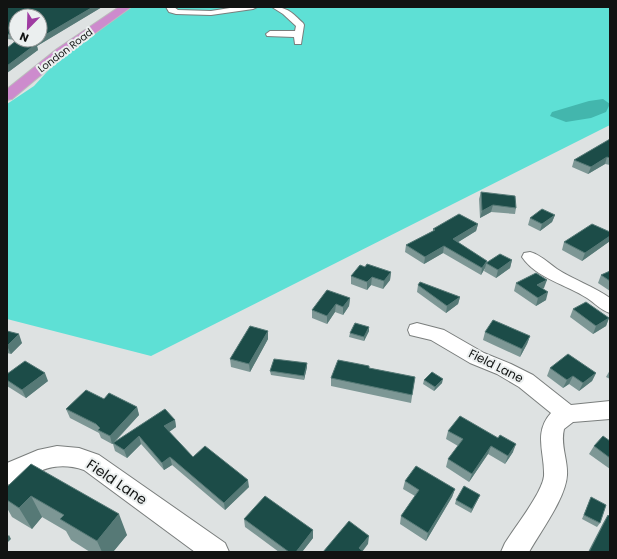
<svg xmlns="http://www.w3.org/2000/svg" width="617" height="559" font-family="Poppins,sans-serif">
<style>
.green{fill:#5ee0d5}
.water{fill:#43b6ad}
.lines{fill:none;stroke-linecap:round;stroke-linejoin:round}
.minor-casing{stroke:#7a7e7d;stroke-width:2}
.highway-casing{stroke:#bcbdbd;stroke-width:2}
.minor{fill:#fff;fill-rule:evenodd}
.highway{fill:#cd8bcd;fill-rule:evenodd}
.wall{fill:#7d9795}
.shaded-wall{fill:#567976}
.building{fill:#1c4c48;stroke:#567976}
.labels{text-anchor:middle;stroke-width:4;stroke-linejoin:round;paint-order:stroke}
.far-street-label{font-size:10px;fill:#111312;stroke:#ebefef}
.street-label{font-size:12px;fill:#111312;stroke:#ebefef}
.near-street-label{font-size:14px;fill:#111312;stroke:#ebefef}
</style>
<rect width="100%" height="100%" fill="#dee2e2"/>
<path class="green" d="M128,7H610V125L151,356L7,319V104L34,86L55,63L85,42Z"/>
<path class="water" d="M603,99L610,104L606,112L591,118L566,122L550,116L552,112L589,101Z"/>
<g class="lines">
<defs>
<path id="minor" d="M166,7H174L178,10L211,11L236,7H257L253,9L211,15L176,14L169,12Z
M272,7C288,7 292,13 303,23L304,25L301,44H295L294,37L267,36L266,34L270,31H295L296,26L283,14Z
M530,252C541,255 548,263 557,269C574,280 593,286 610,298V313C600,310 595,303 587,298C567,285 536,278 522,257L524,253Z
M417,323L444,330L484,353L511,364L533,375L571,405L610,401V419L573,422L564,429C560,445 568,460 567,475C566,498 540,532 529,552H501L505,543C515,527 542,493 544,476C545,453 533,433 551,413L519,387L497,374L470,363L431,340L410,335L408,330L410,325Z
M57,446L79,448L99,455L225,543L229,552H195L84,470C51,459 35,475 7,485V463L38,450Z"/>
<path id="highway" d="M119,7H131L65,55L12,99L7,100V89L57,49Z"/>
</defs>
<use href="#minor" class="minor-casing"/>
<use href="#highway" class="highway-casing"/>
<use href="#minor" class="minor"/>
<use href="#highway" class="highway"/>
</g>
<path class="wall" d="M7,7H102L37,46L38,50L7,73L40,40L16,16V40L7,39Z
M610,139V165L605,164L588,174L572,167L574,160Z
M481,192L516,208L515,214L491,212L480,218L479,199Z
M555,215L552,222L540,231L528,225L530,218Z
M478,224L476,231L458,242L486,263L512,260L510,268L496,278L484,271L485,268L481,275L443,253L424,264L405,252L406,245L433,231V229Z
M610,232V241L582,261L562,250L564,242Z
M365,267L391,272L390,280L383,289L371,285L367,290L351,284V276Z
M610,271V291L598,283L601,275Z
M516,283L544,288H542L546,300L536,306L514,291Z
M418,285L460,297L458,304L446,313L417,292Z
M350,298L349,306L343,315L335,312L327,324L312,318V310Z
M573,309L609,318L606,326L593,334L570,317Z
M7,331L22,343L11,354L7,353Z
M268,331V339L250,372L231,367L230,359Z
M369,331L364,341L349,337L350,333Z
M485,332L530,336L527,344L520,357L483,340Z
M307,363V367L304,380L271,375L270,371Z
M369,368L415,377L411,403L331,386V378Z
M550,368L596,373L592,381L579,391L569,384L563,388L547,376Z
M610,370V379L606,377Z
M7,374L48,381L26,398L7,386Z
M424,380L442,383L434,391L423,384Z
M104,399L137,407L139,415L115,442L175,420L176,427L169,432L193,457L249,487L225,510L172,465L164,470L141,444L127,458L115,451L113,444H112L101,438L99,433L70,418L66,409Z
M448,431L513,452L505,464L488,454L469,482L446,467L448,459L458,446L446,439Z
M610,441V469L589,454L594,446Z
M31,464L127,535L113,552H90L71,540L66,531L42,517L32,529L12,517L7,508V487Z
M405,481L455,489L452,497L426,541L400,524L401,516L415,496L403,489Z
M480,495L471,513L455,504L456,500Z
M591,497L600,523L597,527L582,519Z
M608,515L610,552H588L603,523Z
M244,519L313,530V538L302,552H279L245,527Z"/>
<path class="shaded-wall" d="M93,7H102L37,46L38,50L7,73V66L30,44L37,40H40V38Z
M607,157L605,164L588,174L591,167Z
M493,205L491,212L480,218L482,211Z
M555,215L552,222L540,231L542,224Z
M478,224L476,231L452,246L453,239Z
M610,236V241L582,261L585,253Z
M444,246L443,253L424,264L425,257Z
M512,260L510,268L496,278L498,270Z
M487,261L485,268L481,275L482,268Z
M391,272L390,280L383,289L384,281Z
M372,277L371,285L367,290V282Z
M547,280L544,288L535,293L537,285Z
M548,292L546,300L536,306L538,298Z
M460,297L458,304L446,313L447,306Z
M350,298L349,306L343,315V307Z
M336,304L335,312L327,324V316Z
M609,318L606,326L593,334L596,326Z
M369,327V331L364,341V337Z
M268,331V339L250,372L249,364Z
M19,334L22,343L11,354L7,346Z
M530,336L527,344L520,357L522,349Z
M307,363V367L304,380V376Z
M45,373L48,381L26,398L22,390Z
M596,373L592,381L579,391L583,383Z
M573,376L569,384L563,388L567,380Z
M443,379L442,383L434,391L435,387Z
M137,407L139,415L112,444L110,436Z
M175,420L176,427L166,434L164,426Z
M139,436L141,444L127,458L124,450Z
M516,444L513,452L505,464L508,456Z
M491,446L488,454L469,482L472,474Z
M170,457L172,465L164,470L162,463Z
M248,480L249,487L225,510L224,503Z
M455,489L452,497L426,541L428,533Z
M480,495L471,513L472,509Z
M31,496L42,517L32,529L19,508Z
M119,514L127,535L113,552H102L97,541Z
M313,530V538L302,552H296Z
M9,535L11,539L7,543V537Z
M369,536L368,544L362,552L359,548Z"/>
<path class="building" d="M7,7H93L40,38V16H16V35L7,34Z
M17,40H37L30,44H36L7,66V48Z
M610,139V158L607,157L591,167L574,160Z
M481,192L515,196L516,208L493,205L482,211Z
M542,209L555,215L542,224L530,218Z
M459,214L478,224L453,239L487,261L482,268L444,246L425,257L406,245L435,230L433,229Z
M592,224L610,232V236L585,253L564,242Z
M500,254L512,260L498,270L486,263Z
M367,264L391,272L384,281L372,277L367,282L351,276L360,265L365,267Z
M610,271V281L601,275Z
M536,273L547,280L537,285L548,292L538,298L516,283Z
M420,282L460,297L447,306L418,285Z
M327,290L350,298L343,307L336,304L327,316L312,310Z
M586,302L609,318L596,326L573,309Z
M493,320L530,336L522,349L485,332Z
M355,323L369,327L364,337L350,333Z
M250,326L268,331L249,364L230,359Z
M7,331L19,334L7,346Z
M568,354L596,373L583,383L573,376L567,380L550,368Z
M274,359L307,363L304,376L270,371Z
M338,360L369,366V368L415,377L412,395L331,378Z
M25,361L45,373L22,390L7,380V374Z
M432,372L443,379L435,387L424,380Z
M86,390L104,399L109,393L137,407L110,436L98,430L100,428L96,424L66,409Z
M165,409L175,420L164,426L193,457L205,446L248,480L224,503L170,457L162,463L139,436L124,450L113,443Z
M460,416L498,438L500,435L516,444L508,456L491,446L472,474L448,459L463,439L448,431Z
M603,436L610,441V458L594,446Z
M31,464L119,514L97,541L60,519L64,515L31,496L19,508L7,500V487Z
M416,466L455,489L428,533L401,516L419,490L405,481Z
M464,486L480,495L472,509L456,500Z
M265,496L313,530L296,552H289L244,519Z
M591,497L606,505L600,523L584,515Z
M608,515L610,517V552H589Z
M349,521L369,536L359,548L364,552H323Z"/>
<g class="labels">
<g class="far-street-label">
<text transform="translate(65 50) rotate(-37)" y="4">London Road</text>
</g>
<g class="street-label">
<text transform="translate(496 366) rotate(27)" y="4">Field Lane</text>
</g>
<g class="near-street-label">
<text transform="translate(117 482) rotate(34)" y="5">Field Lane</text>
</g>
</g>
<rect width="617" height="559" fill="none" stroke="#111312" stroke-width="16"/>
<g transform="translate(28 28) rotate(203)"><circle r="19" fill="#ebefef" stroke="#949797"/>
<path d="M0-3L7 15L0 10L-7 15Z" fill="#9f3ca2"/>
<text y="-6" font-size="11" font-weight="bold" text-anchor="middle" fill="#111312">N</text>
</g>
</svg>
